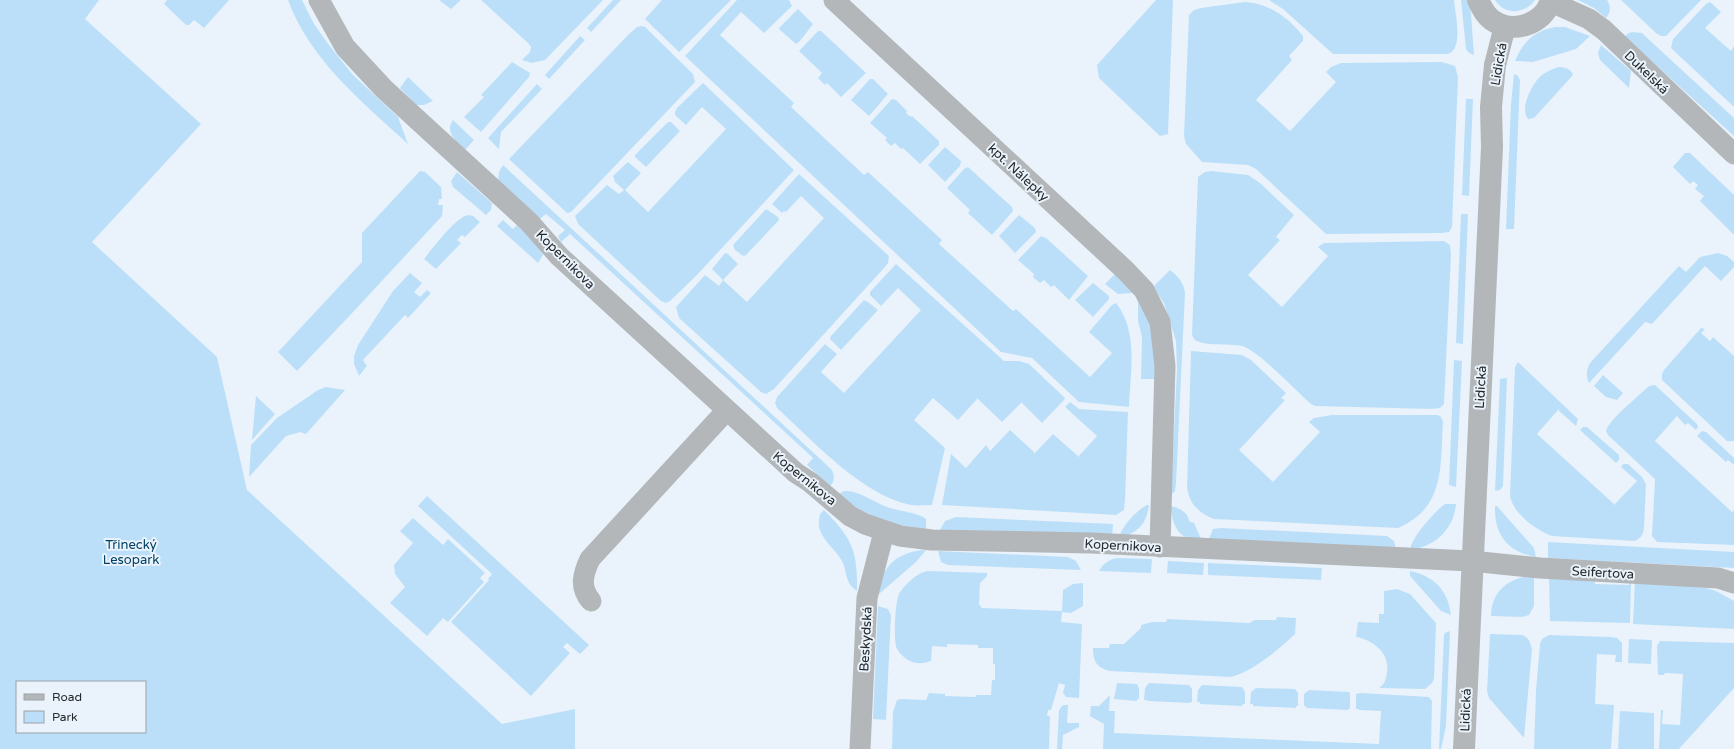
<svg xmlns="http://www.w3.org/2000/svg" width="1734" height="749" font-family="'Varela Round',sans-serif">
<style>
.green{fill:#bcdff9;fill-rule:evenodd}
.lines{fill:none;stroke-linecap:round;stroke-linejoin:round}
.minor{stroke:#b3b7ba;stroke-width:21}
.tertiary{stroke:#b3b7ba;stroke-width:22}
.labels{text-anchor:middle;stroke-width:4;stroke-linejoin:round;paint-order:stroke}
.street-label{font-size:13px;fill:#25292b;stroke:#eaf3fb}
.park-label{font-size:13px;fill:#004165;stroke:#eaf3fb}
</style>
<rect width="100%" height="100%" fill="#eaf3fb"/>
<path class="green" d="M0,0H99L85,19L201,124L92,242L217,357L247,490L502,724L575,709V749H0ZM17,682H145V732H17Z
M167,0H229L204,28L194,20L189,25H186L164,4Z
M288,0H302L314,24L329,45L353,75L398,117L408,144C362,102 310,60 288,0Z
M439,0H461L451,9Z
M481,0H603L545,60L532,63L522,60L530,52L531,47L528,43Z
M613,0H621L591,32L587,28Z
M662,0H731L679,52L645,19Z
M737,0H789L792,6L764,33L741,12L720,35L794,103L791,107L864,175L868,172L942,240L939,244L1013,311L1016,309L1090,377L1112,353L1089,332L1112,305L1116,303C1139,332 1130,373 1129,407L1079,402L1032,358L1001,352L685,56Z
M1156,0H1173L1168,134L1160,136L1099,78L1097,65Z
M1269,0H1454C1455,13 1464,49 1448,54H1333L1283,9Z
M1461,0H1470L1474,55L1469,53L1466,49Z
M1495,0H1535C1525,14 1505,16 1495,0Z
M1578,0H1607C1611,6 1611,12 1606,18L1594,8Z
M1621,0H1701L1666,36H1661L1656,33Z
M1245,2C1268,3 1289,18 1303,36V41L1289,56L1292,60L1256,100L1290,131L1336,82L1326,72L1331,67L1341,63L1442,62L1455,66L1458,77L1452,227L1449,232L1442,233L1326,234L1256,169L1248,165L1202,162L1186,144L1184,136L1189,15L1194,10L1201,8Z
M1710,2L1721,12L1705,28L1731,51L1734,46V107L1671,48L1673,39L1706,4Z
M798,9L813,24L800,41L796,44L780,30L779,28Z
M641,26L645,27L693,74L695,82L571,212L567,213L509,159L629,34L637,27Z
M1555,27H1565L1590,36L1576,49L1533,62L1515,61C1523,42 1534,31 1555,27Z
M818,31H821L865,72L866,73L841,97L827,83L825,85L818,78L822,73L799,51Z
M1632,32L1642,33L1645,36L1734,118V136L1625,37L1627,34Z
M580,36L585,40L549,79L545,75Z
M1601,45L1631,71L1629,88L1600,60L1598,53Z
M512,62L530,73L529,77L481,132L464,117L484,97L481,95Z
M1559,67C1565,67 1571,69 1573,75L1534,118L1528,119C1520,109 1530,89 1537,80C1543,73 1551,69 1559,67Z
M1514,74L1517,75L1520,80L1514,229H1506L1511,104Z
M408,77L433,101L424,105H416L400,88Z
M870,79H873L888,94L869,116L851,100Z
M703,83L794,170L697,275L670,301L666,303L661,301L578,224L575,216L607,185L619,194L624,190L615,182L613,176L628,162L641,173L625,190L648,212L726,129L702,107L686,125L675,115V112L677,108Z
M537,84L542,89L501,132L499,149L488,138Z
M892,99L896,100L907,111L906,113L911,117L912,116L939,141V145L920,164L903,148L901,149L895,143L891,146L885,140L887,138L870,123Z
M1466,99H1473L1469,196L1462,195Z
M453,120L474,140L465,150C457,142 444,132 453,120Z
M668,122H671L680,131L646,167L635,157V155Z
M945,147L961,161L960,166L945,182L928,165Z
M1685,153H1690L1734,195V235L1700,201L1704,196L1695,189L1698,185L1693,181L1690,184L1673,167Z
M503,165L831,469C835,475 835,481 830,486L807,465L813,458L570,234L561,242L558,236L565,230L546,214L540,219L498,180L499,172Z
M968,167L1012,207L1013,211L992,235L968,213L970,210L947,188L964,169Z
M420,171L425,172L441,187L442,199H439L438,205H443L442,216L355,310L297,371L278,352L362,262V233Z
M1211,171L1248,175L1260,183L1294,215L1276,237L1280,240L1248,275L1282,307L1328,256L1318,247L1324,243L1444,241L1450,245L1451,254L1444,404L1440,408L1432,409L1315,406L1311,404C1296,391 1259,351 1242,346C1230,343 1202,347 1194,339L1192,335L1198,177L1205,172Z
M457,172L492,203L491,210L486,215L453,187L451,181Z
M799,174L889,256L888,263L884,268L774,389L766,394L761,392L679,318L676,307L705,275L719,286L723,280L712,269L725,253L728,254L738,264L723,280L747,302L824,218L801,196L786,212L784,211L782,213L772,204Z
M766,209L778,217L779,220L745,256L744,255L743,256L735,250L733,245Z
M1461,214H1468L1463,344L1456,343Z
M468,215L473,216L480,222L465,237L462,235L457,240L461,243L436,269L424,259C432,249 456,217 468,215Z
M1019,215L1035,228L1036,232L1015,253L999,236Z
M503,220L513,229L517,225L539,246L543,255L538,263L497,226Z
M1041,236L1046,238L1088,276L1069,300L1054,285L1051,287L1044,280L1040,283L1033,277L1034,274L1018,260Z
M1718,253L1727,256L1734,262V267L1721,281L1705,266L1652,324L1645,322L1589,383C1586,376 1586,370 1590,363L1679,266L1686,272L1700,257Z
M896,264L1004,361H1019L1029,364L1065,398L1064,400L1042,423L1022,403V402L1002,422L978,399V398L958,420L933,398L914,420L945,448L932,505C925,505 917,506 911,505C863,496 812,440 777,408L775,403L777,397L825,344L837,354L821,372L844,393L921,310L898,288L881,306L870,295V292Z
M1170,270C1178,276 1184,283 1185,293L1176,483L1175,491L1171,495L1177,369L1176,341L1164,303L1153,287Z
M410,273L422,283L414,292L420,297L427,290L431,293L408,318L405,315L363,360L367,366L359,376L354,364V356L358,345L393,291Z
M1116,273L1133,293L1118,294L1105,284Z
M1093,283L1109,296V299L1093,317L1075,300Z
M864,300L868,302L878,310L841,350L830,339L831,336Z
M1138,302L1149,323L1154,338L1156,379H1141L1142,337L1138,321Z
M1701,328L1705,329L1701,333L1710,341L1713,337L1734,356V441H1727L1662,380V374L1664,370Z
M1191,351L1242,355L1251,360L1286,393L1281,398L1285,400L1239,450L1273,482L1320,432L1309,422L1314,418L1332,415H1438L1441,417L1443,422C1440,466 1446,507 1398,528L1214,519C1199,513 1190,505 1187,488Z
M1454,360L1462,361L1456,487L1449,485Z
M1518,362L1578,419L1576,426L1559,411V409L1536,435L1537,434L1614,504L1613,506L1637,481L1621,467L1623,464H1628L1642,477L1646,484L1644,528C1643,535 1641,538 1635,541L1552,536C1536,530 1512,513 1510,495L1515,367Z
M1603,375L1623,393L1617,400L1606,397L1594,386Z
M1507,378L1503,486L1500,490L1495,491L1500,379Z
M1655,385L1697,424L1698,427L1696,430L1688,423L1685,425L1677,416L1654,442L1655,441L1731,511V513L1734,510V545L1657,542L1652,536L1655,479L1608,435L1606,431C1610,418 1638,397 1649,386Z
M326,387L345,390L306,434L300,432L286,436L249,477L251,445L277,418L318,390Z
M256,396L275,414L252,440Z
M1070,402L1079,409L1128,412L1125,500L1124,510L1116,515L942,505L951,454L966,468L986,445L990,451L1010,430L1034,452V454L1053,434L1078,456L1077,458L1098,435L1097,436L1065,407Z
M1583,427H1587L1619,455V460L1616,463L1580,430Z
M1702,431L1706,432L1734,458V465L1728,460L1726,462L1697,436Z
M844,491C860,490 874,503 890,508C899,511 920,513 926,519V529L898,525L879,519V517L877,518L857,508L839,494Z
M427,496L589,645L580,654L567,643L563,647L570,653L531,696L451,622L489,580L488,579L492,574L418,506Z
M1445,504H1456C1454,529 1435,547 1410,550C1411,538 1435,511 1445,504Z
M1147,505H1149C1147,523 1138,534 1119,537C1123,525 1136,511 1147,505Z
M1171,506C1179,508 1188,512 1189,521L1194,523L1202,541C1196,540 1190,539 1186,537C1175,533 1171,516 1171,506Z
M1495,506H1497L1534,548L1536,557C1507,552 1494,534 1495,506Z
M824,510C852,538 858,551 857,591C844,582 848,573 842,561C836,550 824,542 820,530C818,525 819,519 820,514Z
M956,517L1113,524L1112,537L940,530L945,521Z
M413,518L443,545L448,539L485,573L480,578L484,582L448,622L443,618L427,636L390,603L405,587L395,574L394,565L413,543L400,531Z
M1221,528L1387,536L1394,541L1396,549L1208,541L1213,529Z
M1548,542L1734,552V568L1548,558Z
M926,550L916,562L879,594C880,567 898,551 926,550Z
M938,551L1068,557L1076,561L1081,570L948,565L941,562Z
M1118,558L1152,559L1151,573L1099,571C1103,563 1110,559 1118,558Z
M1168,561L1204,563L1203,575L1167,573Z
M1208,563L1322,568L1321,580L1208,575Z
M928,571L987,573V576L980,583L979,604L982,608L1062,611L1063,590L1073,584L1083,583V606L1071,613L1062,612L1061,622L1082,624L1079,698L1066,697L1063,693L1065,685L1059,683L1051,710H1048L1047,716H1050L1049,749H892L893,712L897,700L902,699L926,700L929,693L945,694V696L976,697V695H991L992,680H995V664H993V648H978V645L947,644V647L932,646L931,661C926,662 923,664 917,663C909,662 901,656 897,649C893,641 895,603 899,594C904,585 918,572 928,571Z
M1410,571C1434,576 1448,590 1451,615L1441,611L1410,576Z
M1534,575V606L1529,615L1522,617L1491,616C1492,589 1510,578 1534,575Z
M1549,576L1594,577L1595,584L1629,585V583H1631L1630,623L1550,621Z
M1635,580L1706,588L1716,591L1734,601V629L1633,624Z
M1397,589L1410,594L1436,623L1434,679L1432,683L1425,689L1379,688C1385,684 1386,679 1387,672C1390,653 1373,640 1356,637L1358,622L1379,623V614H1384V591Z
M878,606L888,609L891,615L886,720L873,719Z
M1277,617L1296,618L1295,634C1278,650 1254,671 1231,677L1110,671C1096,668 1093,660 1093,648H1109L1110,644H1124L1141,628V625L1152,622H1166L1167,619L1250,623L1254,620H1276Z
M1450,631L1446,726L1441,749H1439L1444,635L1445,633Z
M1490,634L1522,635C1529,638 1530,641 1532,649L1524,738L1489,698L1487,691Z
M1549,635L1611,637L1617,638L1622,643V662H1615L1616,655L1597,654L1595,704L1614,705L1611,749H1534L1536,691L1540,644L1542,639Z
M1629,639L1652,640L1651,664L1628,663Z
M1660,641L1734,643V688L1679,749H1659L1661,710H1663L1662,724L1680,725L1683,674L1665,673L1664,675H1658L1657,646Z
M1117,683L1137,684L1139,688V699H1137V701L1114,699Z
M1149,683L1189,685L1192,689V702H1190V703L1147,701V700H1144L1145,688Z
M1202,685L1242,687L1245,692V704H1243L1242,706L1200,704V702H1197L1198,690Z
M1256,688L1295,689L1298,693V706H1296V708L1253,706V704H1250L1251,692Z
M1309,690L1349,692L1350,694V708L1348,710L1306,708V706H1304V694Z
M1361,693L1429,697L1432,701L1431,749H1103L1104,724L1090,716L1091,706H1099L1110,695L1109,711H1115L1114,733L1379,744L1381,711L1359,710V709H1356V694Z
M1063,705H1068L1067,723H1079V727L1063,735L1062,749H1057L1059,710Z
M1620,711L1654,713V749H1618Z"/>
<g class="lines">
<path class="minor" d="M319,0L345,47L384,89L529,222L559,256L796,473L810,482L850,516L865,524L900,536L932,540L1091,543L1471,561L1540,568L1718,578L1734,583
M834,0L1125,270L1144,290L1160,322L1165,366L1160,547
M1551,2L1589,19L1604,30L1734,154
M591,601C579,587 583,574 590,559L727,410
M860,749L867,598L884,532"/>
<path class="tertiary" d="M1478,0C1482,8 1485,15 1492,20C1513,35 1544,24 1551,0
M1464,749L1492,147L1491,107L1495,65L1505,26"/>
</g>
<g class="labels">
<g class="street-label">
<text transform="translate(1498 64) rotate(-80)" y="5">Lidická</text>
<text transform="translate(1647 72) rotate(44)" y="5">Dukelská</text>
<text transform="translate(1019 172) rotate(43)" y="5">kpt. Nálepky</text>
<text transform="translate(566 259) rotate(45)" y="5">Kopernikova</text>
<text transform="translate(1480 387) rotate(-87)" y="5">Lidická</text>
<text transform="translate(805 478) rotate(39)" y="5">Kopernikova</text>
<text transform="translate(1123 545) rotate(3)" y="5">Kopernikova</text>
<text transform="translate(1603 572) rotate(3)" y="5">Seifertova</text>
<text transform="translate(865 639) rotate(-87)" y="5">Beskydská</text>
<text transform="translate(1465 710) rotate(-88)" y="5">Lidická</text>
</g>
<g class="park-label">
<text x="131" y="549">Třinecký<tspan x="131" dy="15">Lesopark</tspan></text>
</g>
</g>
<rect x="16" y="681" width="130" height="52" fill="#eaf3fb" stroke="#9ba2a8"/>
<rect x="24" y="694" width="20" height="6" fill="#b3b7ba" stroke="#9ba2a8"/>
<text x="52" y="701" font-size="12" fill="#25292b">Road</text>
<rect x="24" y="711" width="20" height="12" fill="#bcdff9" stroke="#9ba2a8"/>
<text x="52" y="721" font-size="12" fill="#25292b">Park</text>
</svg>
